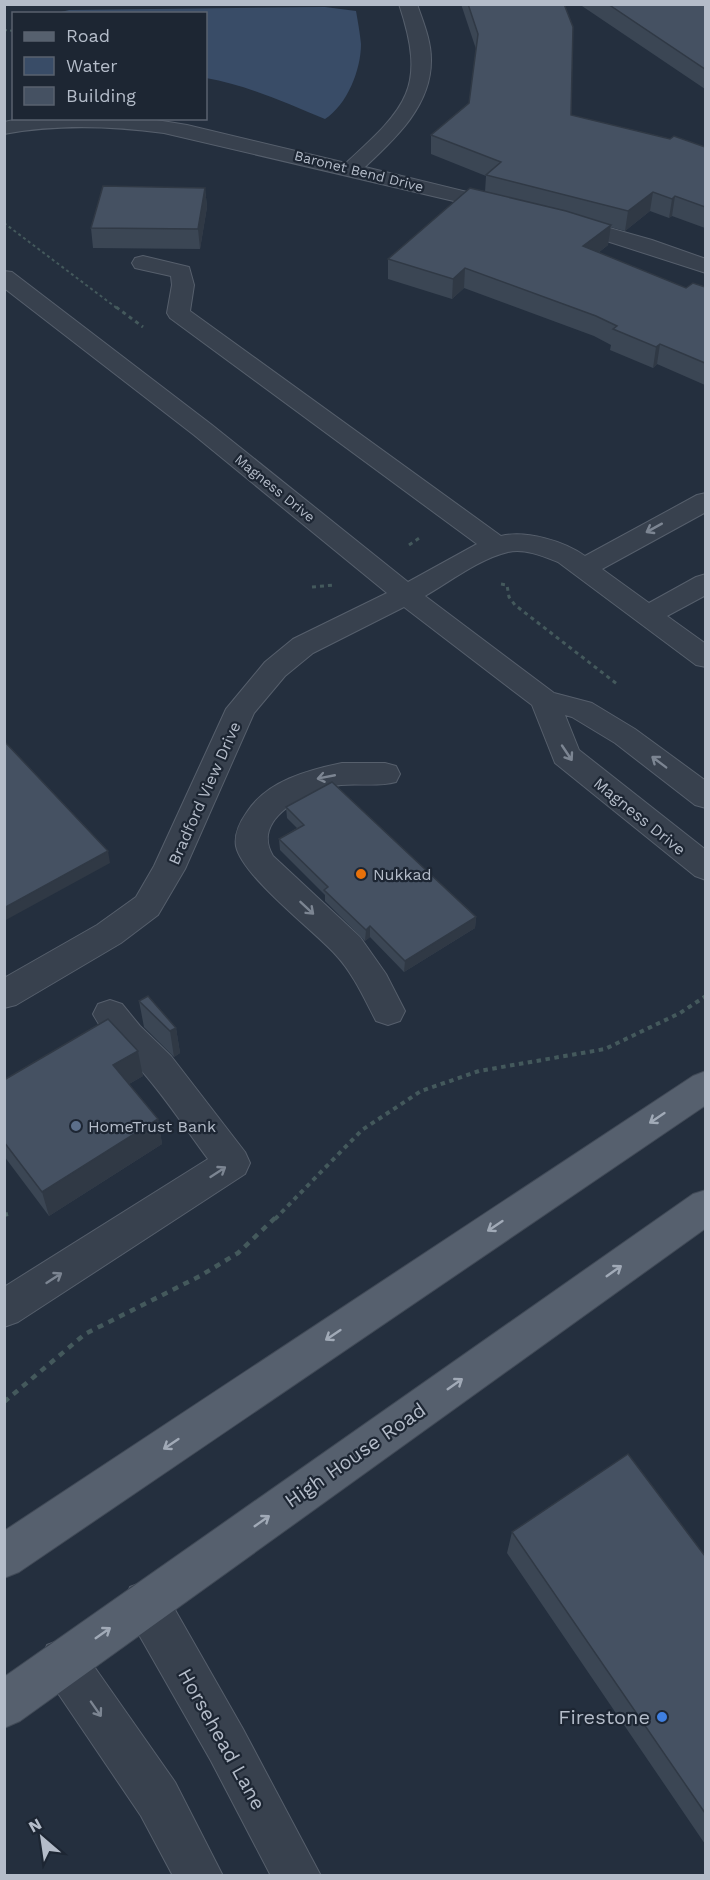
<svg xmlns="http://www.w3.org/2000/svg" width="710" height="1880" font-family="'Work Sans',sans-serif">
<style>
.water{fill:#394c67}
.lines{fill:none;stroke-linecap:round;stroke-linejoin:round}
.minor-casing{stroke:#565f6c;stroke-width:2}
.major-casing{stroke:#414a57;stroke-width:2}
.path-far3{stroke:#44595c;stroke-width:2;stroke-dasharray:3 3;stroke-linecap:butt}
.path-far2{stroke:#44595c;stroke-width:3;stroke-dasharray:4 4;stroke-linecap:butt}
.path-far1{stroke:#44595c;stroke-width:4;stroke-dasharray:4.5 4.5;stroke-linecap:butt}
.path{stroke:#44595c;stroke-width:4.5;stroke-dasharray:6 6;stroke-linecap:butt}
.minor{fill:#38414e;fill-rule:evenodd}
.major{fill:#56606e;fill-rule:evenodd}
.wall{fill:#3b4654}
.shaded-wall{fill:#303945}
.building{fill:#455162;stroke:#303945;stroke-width:1.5}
.oneway{stroke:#7c8592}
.oneway2{stroke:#a1aab7}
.food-dot{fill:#e8710a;stroke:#1d2633;stroke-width:2}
.service-dot{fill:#5c6f8a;stroke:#1d2633;stroke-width:2}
.shop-dot{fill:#3f7fe0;stroke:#1d2633;stroke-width:2}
.labels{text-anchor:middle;stroke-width:4.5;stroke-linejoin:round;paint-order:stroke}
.far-street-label{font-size:14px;fill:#b4bcc9;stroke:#1d2633}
.street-label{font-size:16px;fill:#b4bcc9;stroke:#1d2633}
.poi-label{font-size:16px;fill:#b4bcc9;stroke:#1d2633;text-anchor:start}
.near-street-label{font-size:20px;fill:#b4bcc9;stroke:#1d2633}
.near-poi-label{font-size:20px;fill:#b4bcc9;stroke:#1d2633;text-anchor:end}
</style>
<rect width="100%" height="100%" fill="#242f3e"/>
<path class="water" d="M325,7L356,11C358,22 360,34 361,44C361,70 347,105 325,119C286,103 247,85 206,78V14L57,13L69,10Z"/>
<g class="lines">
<defs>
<path id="minor" d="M399,4H417C423,22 431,40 431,59C432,105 396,138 365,167L512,203L515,207L512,211L505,213L164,133C110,126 58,124 4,134V122L24,118H144L187,125L346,163C407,107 427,88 399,4Z
M567,216L652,240L706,259V273L560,226L556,222L560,218Z
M143,256L189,267L194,285L190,311L501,536C526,530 564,541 585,556L697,495L706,493V512L602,569L649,603L696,577L706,574V595L667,616L706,644V667L696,665L558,562C543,556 524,548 508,552C479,559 451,581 425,596L554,693L592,703L635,729L706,781V808L695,805L615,743L572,717L565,715L579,750L706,850V880L695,876L555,763L532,705L404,607L313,653L285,676L254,713L185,869L158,915L121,943L16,1005L4,1008V978L97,925L136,897L154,866L226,709L265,662L293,639L387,593L194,435L4,288V271L12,272L212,425L408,582L477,544L170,318L167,313L172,285L171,276L135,268L132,263L135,258Z
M342,763H385L396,766L400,774L396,782C377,787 359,783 341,785C310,789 250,818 273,856L360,937L386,974L405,1011L400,1021L388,1025L376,1021C364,998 353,973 335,954C313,930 242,876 236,846C234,833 240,822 247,812C267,781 308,770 342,763Z
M110,1000L122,1004L140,1026L171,1056L245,1152L250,1163L245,1174L18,1322L4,1327V1287L208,1159C188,1132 169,1103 147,1077C129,1055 106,1040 93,1014L98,1004Z
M146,1581L162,1587L243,1729L321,1876H271L211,1761L130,1619L124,1603L130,1587Z
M63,1639L79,1645L175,1782L223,1876H173L141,1816L47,1677L41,1661L47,1645Z"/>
<path id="major" d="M706,1071V1105L19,1572L4,1578V1531L693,1076Z
M706,1190V1228L20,1721L4,1728V1677L693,1194Z"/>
</defs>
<use href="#minor" class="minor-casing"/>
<use href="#major" class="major-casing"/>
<path class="path-far3" d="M4,30L14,31
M4,223L118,309"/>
<path class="path-far2" d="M116,307L143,327
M409,545L421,537
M501,584L507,585L509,597L515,605L617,684
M312,587L335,585"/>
<path class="path-far1" d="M4,1215L8,1214
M275,1219L362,1130L421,1091L479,1071L605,1049L680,1013L706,996"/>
<path class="path" d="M4,1402L85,1334L200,1276L238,1253L276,1217"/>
<use href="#minor" class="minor"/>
<use href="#major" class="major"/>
</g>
<path class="wall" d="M461,4H564L571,115L705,147V228L672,216L669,218L650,211L625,231L610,227L608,245L598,253L686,288L705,287V385L657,364L653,368L610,350L611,345L594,336L464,288L452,299L388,279V259L485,192L486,176L431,154V135L469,103L476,49Z
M579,4H705V89Z
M205,188L207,207L200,249L93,248L91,228Z
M286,807L476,917L475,928L404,972L370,937L365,941L325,901V895L280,850L279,839L297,828L287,818Z
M139,1001L176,1028L180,1053L174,1057L144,1027Z
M138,1051L143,1076L129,1084L158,1119L162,1144L49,1216L4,1156V1080Z
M512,1532L705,1556V1844L507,1553Z"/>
<path class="shaded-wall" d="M205,188L207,207L200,249L198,229Z
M653,192L650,211L625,231L628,211Z
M675,196L672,216L669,218L672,199Z
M611,225L608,245L581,266L583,246Z
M465,268L464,288L452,299L453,279Z
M660,344L657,364L653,368L656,347Z
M108,851L110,863L4,921V908Z
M476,917L475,928L404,972L405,961Z
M370,926V937L365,941L366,930Z
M176,1028L180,1053L174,1057L170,1031Z
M138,1051L143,1076L118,1090L113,1065Z
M158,1119L162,1144L49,1216L42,1192Z"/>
<path class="building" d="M468,4H564L573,27L571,115L670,139L674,136L705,147V207L675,196L672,199L653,192L628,211L486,175L501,162L431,135L469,103L478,34Z
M608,4H705V69Z
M103,186L205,188L198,229L91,228Z
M470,188L566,211L611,225L583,246L686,288L693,283L705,287V363L660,344L656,347L613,329L617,326L596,316L465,268L453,279L388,259Z
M4,741L108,851L4,908Z
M332,782L476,917L405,961L370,926L366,930L324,890L328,887L279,839L304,825L286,807Z
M148,996L176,1028L170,1031L139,1001Z
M108,1019L138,1051L113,1065L158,1119L42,1192L4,1142V1080Z
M628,1454L705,1556V1813L512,1532Z"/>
<defs><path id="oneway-shaft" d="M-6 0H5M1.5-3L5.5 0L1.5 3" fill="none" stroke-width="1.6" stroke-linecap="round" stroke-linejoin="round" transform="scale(1.5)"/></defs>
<g class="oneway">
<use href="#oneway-shaft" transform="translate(654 528) rotate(151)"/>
<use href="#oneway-shaft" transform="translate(567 753) rotate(56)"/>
<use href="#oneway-shaft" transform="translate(659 762) rotate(-143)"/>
<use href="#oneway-shaft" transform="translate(326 777) rotate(169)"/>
<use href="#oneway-shaft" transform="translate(307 908) rotate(43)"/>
<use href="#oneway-shaft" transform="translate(218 1172) rotate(-33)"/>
<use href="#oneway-shaft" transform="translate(54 1278) rotate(-33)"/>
<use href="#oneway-shaft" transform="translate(96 1709) rotate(55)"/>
</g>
<g class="oneway2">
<use href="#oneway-shaft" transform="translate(657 1118) rotate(146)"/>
<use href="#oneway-shaft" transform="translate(495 1226) rotate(146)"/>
<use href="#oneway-shaft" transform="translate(614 1271) rotate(-35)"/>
<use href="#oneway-shaft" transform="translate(333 1335) rotate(146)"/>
<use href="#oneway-shaft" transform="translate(455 1384) rotate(-35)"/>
<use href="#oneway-shaft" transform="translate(171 1444) rotate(146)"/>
<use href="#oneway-shaft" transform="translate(262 1521) rotate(-35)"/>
<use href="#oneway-shaft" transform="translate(103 1633) rotate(-35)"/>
</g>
<circle class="food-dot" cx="361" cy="874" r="6"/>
<circle class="service-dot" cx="76" cy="1126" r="6"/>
<circle class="shop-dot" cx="662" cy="1717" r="6"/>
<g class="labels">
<g class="far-street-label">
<text transform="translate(359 171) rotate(14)" y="5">Baronet Bend Drive</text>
<text transform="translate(275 488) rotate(39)" y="5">Magness Drive</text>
</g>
<g class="street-label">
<text transform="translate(204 793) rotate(-66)" y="6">Bradford View Drive</text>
<text transform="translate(640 816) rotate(39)" y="6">Magness Drive</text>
</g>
<g class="poi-label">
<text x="373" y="880">Nukkad</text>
<text x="88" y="1132">HomeTrust Bank</text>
</g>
<g class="near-street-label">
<text transform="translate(355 1455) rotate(-35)" y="7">High House Road</text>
<text transform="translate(222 1739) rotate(61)" y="7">Horsehead Lane</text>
</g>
<g class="near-poi-label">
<text x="650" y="1724">Firestone</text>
</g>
</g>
<rect width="710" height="1880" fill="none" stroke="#b4bcc9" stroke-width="12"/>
<rect x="12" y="12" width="195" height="108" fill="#1d2633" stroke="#59626f" stroke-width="1.5"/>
<rect x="24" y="32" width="30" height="9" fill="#56606e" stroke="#59626f" stroke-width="1.5"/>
<text x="66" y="42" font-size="18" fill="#b4bcc9">Road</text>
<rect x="24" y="57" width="30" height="18" fill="#394c67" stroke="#59626f" stroke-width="1.5"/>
<text x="66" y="72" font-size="18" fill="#b4bcc9">Water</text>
<rect x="24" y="87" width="30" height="18" fill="#455162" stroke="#59626f" stroke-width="1.5"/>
<text x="66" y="102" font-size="18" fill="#b4bcc9">Building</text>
<g transform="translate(42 1838) rotate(331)" stroke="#1d2633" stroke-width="4.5" paint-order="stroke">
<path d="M0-4.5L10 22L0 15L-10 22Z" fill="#b4bcc9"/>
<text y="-9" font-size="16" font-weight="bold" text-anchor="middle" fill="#b4bcc9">N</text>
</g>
</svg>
